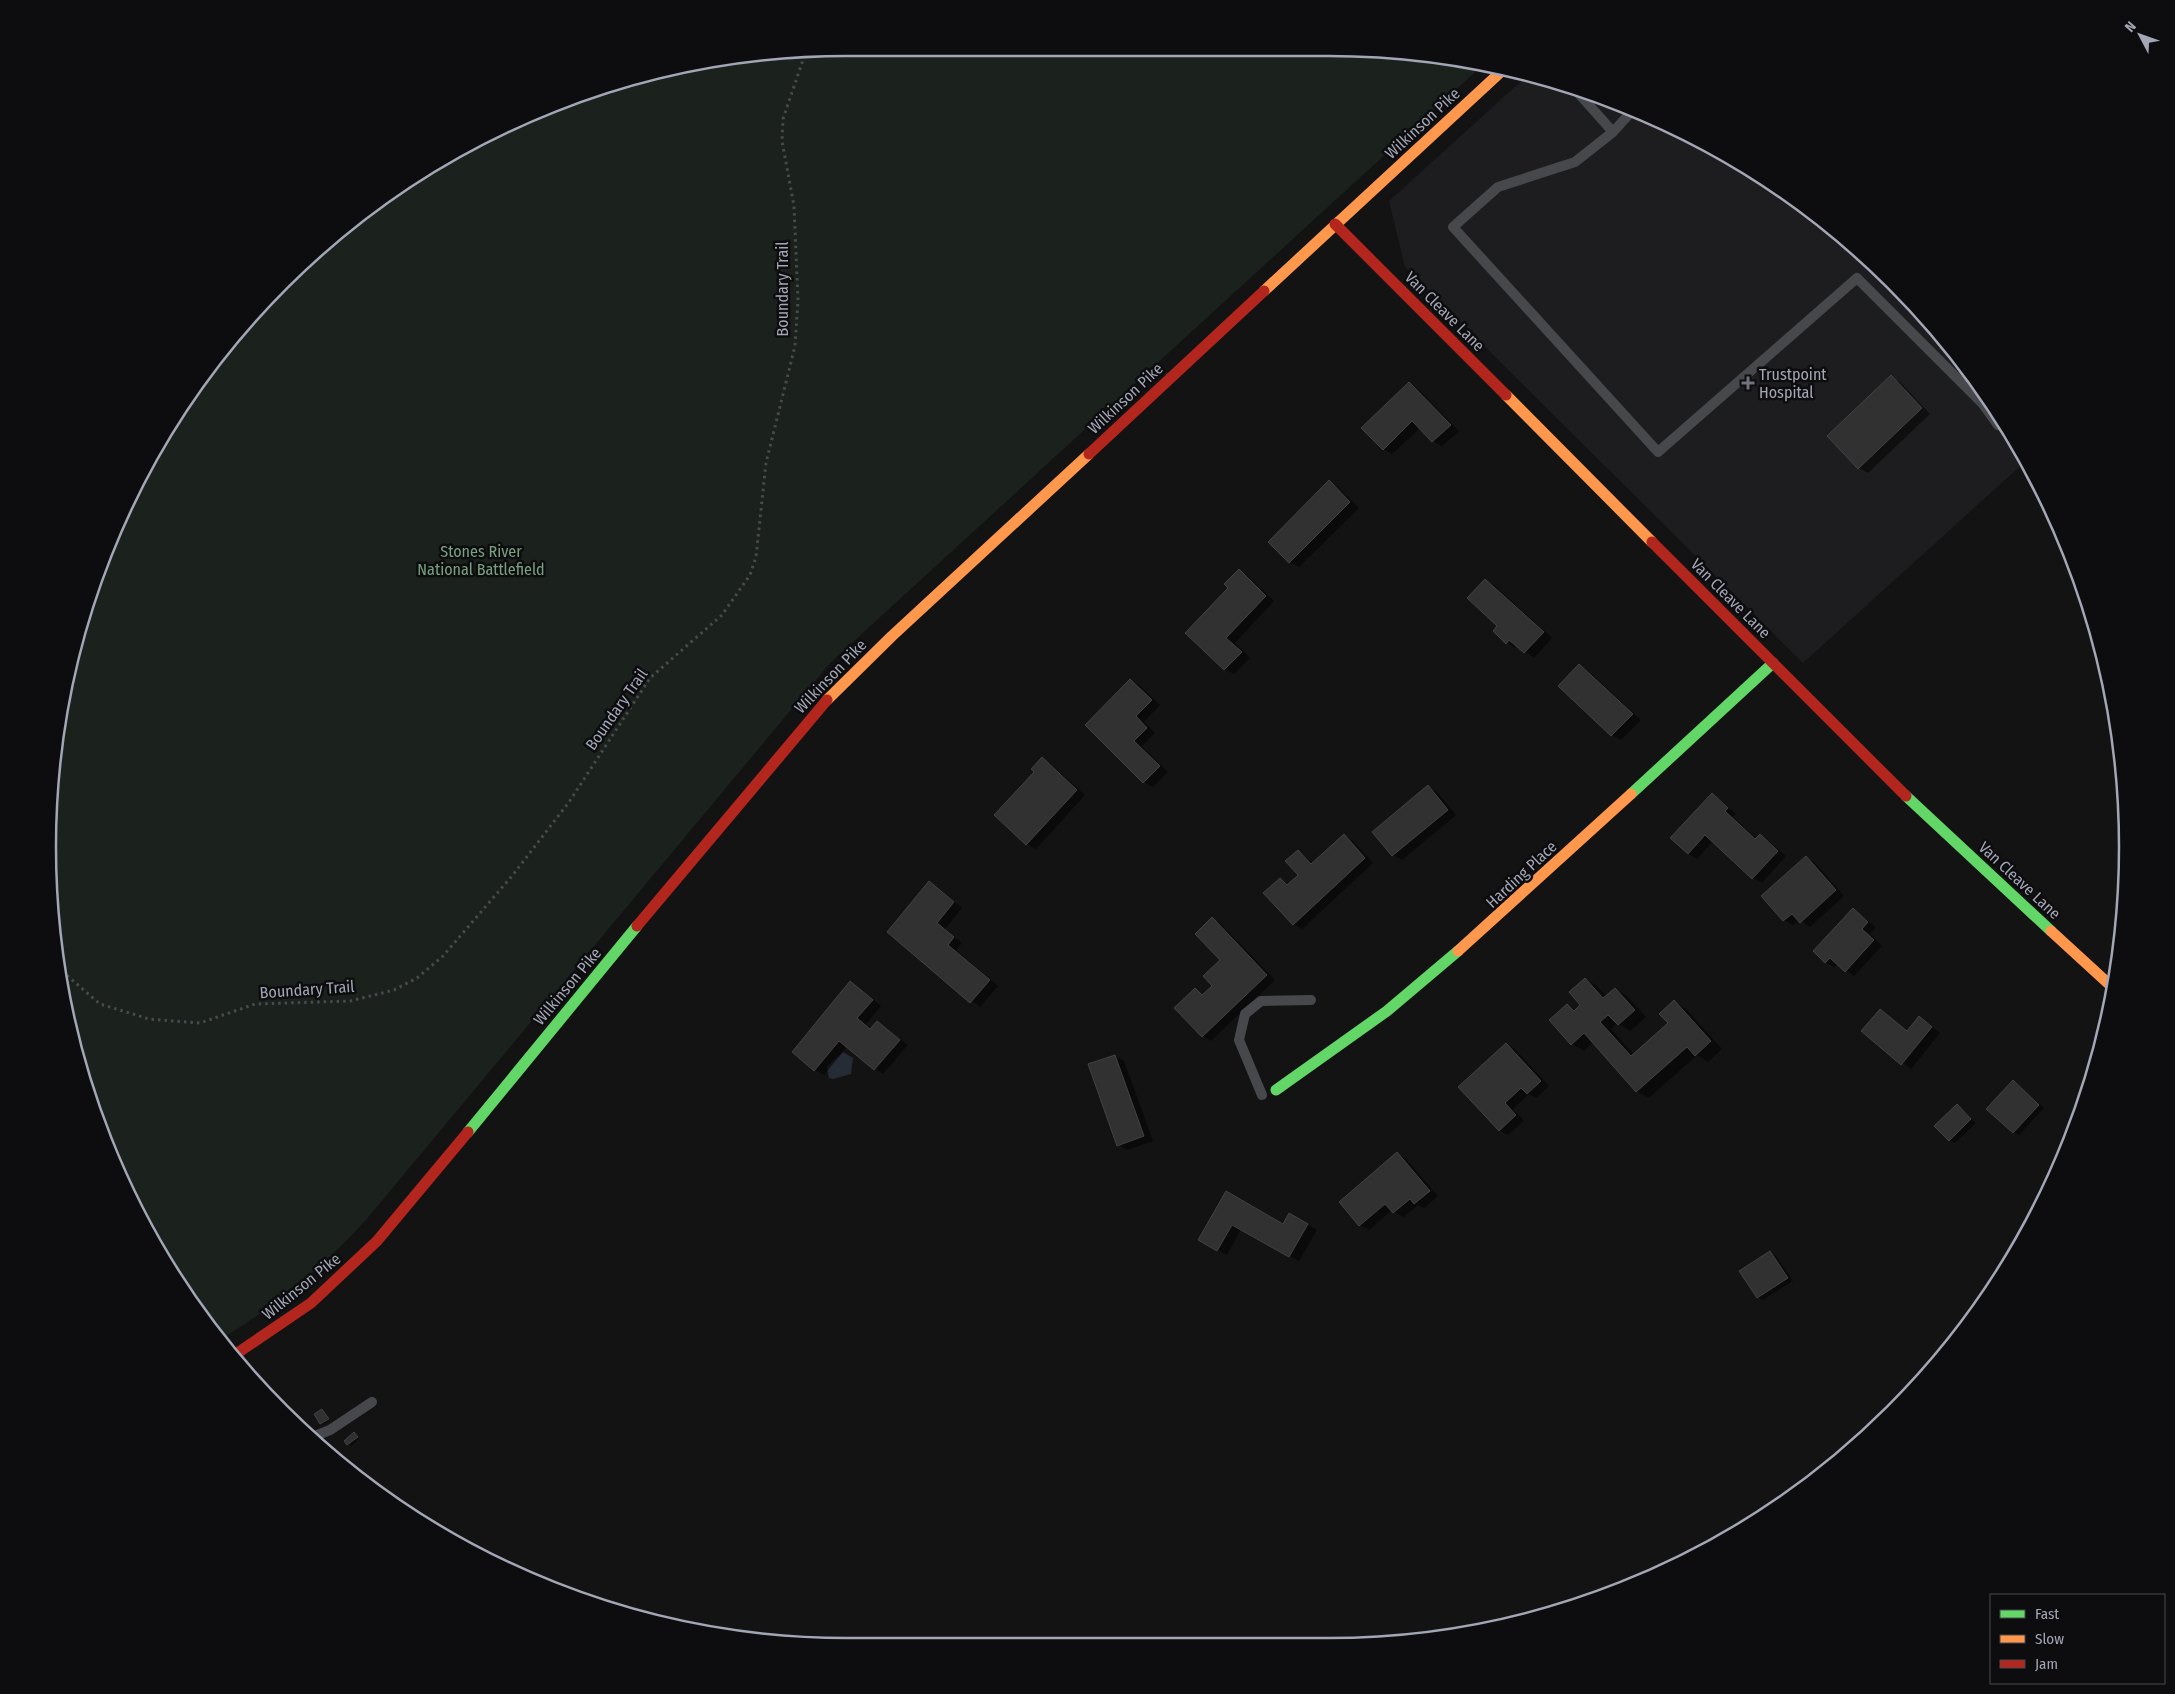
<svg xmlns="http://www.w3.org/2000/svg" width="2175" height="1694" font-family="'Fira Sans Condensed',sans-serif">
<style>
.built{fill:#1d1d1f}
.green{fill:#1b221d}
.water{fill:#262c35}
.shadow{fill:#0007}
.building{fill:#313132;stroke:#424247}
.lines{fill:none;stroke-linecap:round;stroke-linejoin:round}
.path{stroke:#49494e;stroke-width:3;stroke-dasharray:2.5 4;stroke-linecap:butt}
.lane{stroke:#47484c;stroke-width:10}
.fast{stroke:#63d668;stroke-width:11}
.slow{stroke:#ff974d;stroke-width:11}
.jam{stroke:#b3261e;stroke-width:11}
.poi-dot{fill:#71737c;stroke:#0d0d0f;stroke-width:2}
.labels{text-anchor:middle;stroke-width:5;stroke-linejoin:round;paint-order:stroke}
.street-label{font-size:16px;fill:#a3a6b5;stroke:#0d0d0f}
.poi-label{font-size:16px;fill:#a3a6b5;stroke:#0d0d0f;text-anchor:start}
.park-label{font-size:16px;fill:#79a181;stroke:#0d0d0f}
.rim{fill:none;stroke:#a3a6b5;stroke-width:2.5}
</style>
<rect width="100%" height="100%" fill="#131313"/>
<path class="built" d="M1528,75L1585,90L1727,154L1815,213L1929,320L2020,447L2026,461L1803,663L1405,267L1389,201Z"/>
<path class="green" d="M1380,49L1485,63L830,663L365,1221C323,1267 274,1307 221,1339C200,1309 177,1280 157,1250C148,1236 141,1220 134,1205C125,1187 115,1170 108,1151C0,835 62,475 319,249C359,214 402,181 448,154C504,122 580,89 643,74C676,66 709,61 742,54Z"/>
<path class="water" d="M843,1052L853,1058L851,1074L833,1079L829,1078L827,1067Z"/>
<path class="shadow" d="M1891,377L1900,382L1930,414L1868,473L1859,468L1829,437Z
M1410,383L1418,389L1459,431L1442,446L1433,441L1420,428L1392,454L1383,449Z
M1329,482L1338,487L1359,508L1299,567L1290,562L1269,542Z
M1239,571L1248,576L1274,601L1235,643L1250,658L1234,674L1225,669L1187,633L1230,588Z
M1486,580L1494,585L1552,638L1534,658L1518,645L1515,648L1507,642L1499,626Z
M1579,665L1588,671L1641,720L1621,740L1612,735L1560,686Z
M1131,680L1139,685L1160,705L1144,722L1155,733L1142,746L1168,772L1153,787L1144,782L1087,725Z
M1042,759L1051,764L1085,795L1036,849L1027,844L1035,772Z
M1428,787L1437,792L1456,815L1402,860L1393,855L1374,832Z
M1713,795L1736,814L1733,817L1757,839L1760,835L1769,841L1786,856L1762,883L1753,878L1713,841L1697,859L1688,853Z
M1344,836L1353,841L1373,863L1302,929L1293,924L1280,880L1289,885L1300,875L1298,851L1314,864Z
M1806,858L1815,863L1844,896L1810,927L1799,920L1793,925L1784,920Z
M930,883L962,908L945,929L962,943L956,950L998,986L980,1007L888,932Z
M1853,909L1876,927L1870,934L1882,946L1854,976L1838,963L1834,967L1825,962Z
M1212,918L1221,924L1275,980L1211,1041L1203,1036L1195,990L1204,995L1214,986L1222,960Z
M1585,979L1597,986L1607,997L1615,989L1627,996L1646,1017L1630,1031L1617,1023L1611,1029L1634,1055L1669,1023L1674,1002L1686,1009L1722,1049L1708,1062L1697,1055L1649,1098L1637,1091L1593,1042L1584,1051L1572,1044L1567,1005L1576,1010L1582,1005Z
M851,983L881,1006L866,1024L872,1029L878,1023L908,1045L883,1074L847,1047L824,1075L815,1070Z
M1880,1010L1908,1031L1919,1018L1940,1033L1911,1069L1863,1031Z
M1506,1044L1515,1049L1549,1086L1536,1098L1529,1094L1513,1109L1524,1121L1508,1135L1499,1130Z
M1115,1056L1124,1061L1153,1141L1127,1150L1118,1145Z
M2013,1082L2044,1108L2019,1135L2013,1132Z
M1957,1106L1976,1123L1955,1143L1949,1140Z
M1398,1154L1406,1159L1438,1196L1424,1208L1418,1205L1403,1217L1392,1210L1369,1230L1360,1225Z
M1226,1193L1283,1225L1290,1214L1317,1230L1299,1261L1241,1229L1227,1255L1200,1239Z
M1770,1252L1776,1256L1793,1281L1763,1300L1758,1297Z
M322,1410L330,1420L324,1424L321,1423Z
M354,1434L359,1439L351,1446L346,1441Z"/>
<path class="building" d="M1891,375L1922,408L1858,469L1827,436Z
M1409,382L1451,425L1432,442L1412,421L1383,450L1361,428Z
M1329,480L1350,502L1289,563L1268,542Z
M1239,569L1266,596L1226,638L1242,652L1224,670L1185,633L1228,588L1224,584Z
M1485,579L1544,632L1524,653L1509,640L1506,644L1493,631L1497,626L1467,598Z
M1579,664L1633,714L1611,736L1558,686Z
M1130,679L1152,700L1136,716L1147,728L1134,741L1160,766L1143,783L1085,725Z
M1042,757L1077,790L1026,845L994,815L1034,772L1031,769Z
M1428,785L1448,810L1392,856L1372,832Z
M1712,793L1728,808L1725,811L1755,839L1760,834L1778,851L1752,879L1705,835L1688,854L1670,838Z
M1344,834L1365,858L1293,925L1263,893L1280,878L1287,885L1298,875L1285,861L1298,850L1311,864Z
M1806,856L1836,890L1800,923L1792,914L1783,921L1761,896Z
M929,881L954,902L937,923L954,937L948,945L990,980L970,1003L887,932Z
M1853,908L1868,922L1862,929L1874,940L1845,972L1830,958L1825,963L1813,951Z
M1212,917L1267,975L1202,1037L1174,1008L1195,988L1202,995L1212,986L1203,976L1220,960L1195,934Z
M1585,978L1603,998L1615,988L1635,1010L1618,1025L1608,1015L1600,1022L1631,1056L1668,1023L1659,1014L1674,1000L1711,1041L1695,1056L1687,1047L1636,1092L1584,1033L1571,1045L1549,1020L1567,1004L1574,1011L1580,1005L1569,992Z
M850,981L873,1000L857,1018L870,1029L877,1021L900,1040L874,1070L839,1041L814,1071L792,1052Z
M1880,1009L1907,1031L1919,1016L1932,1027L1901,1065L1861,1031Z
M1506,1043L1541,1081L1527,1094L1521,1088L1505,1103L1516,1115L1499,1131L1458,1087Z
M1115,1055L1144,1136L1117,1146L1088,1064Z
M2013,1080L2039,1105L2013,1133L1986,1109Z
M1957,1104L1971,1119L1949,1141L1934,1126Z
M1397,1152L1430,1191L1414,1204L1410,1199L1393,1213L1385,1204L1359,1226L1339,1202Z
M1226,1191L1283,1224L1289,1213L1308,1224L1289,1257L1232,1225L1217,1251L1198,1240Z
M1770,1251L1788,1278L1757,1298L1739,1271Z
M322,1409L329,1419L320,1424L314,1414Z
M354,1432L358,1437L347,1445L344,1441Z"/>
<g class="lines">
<path class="path" d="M57,967L100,1004L149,1019L200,1023L255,1004L350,1001L394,990L417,978L443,956L512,876L569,802L650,678L722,615L750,575L756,557L766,463L795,346L798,300L794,206L782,141L783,119L805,54"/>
<path class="lane" d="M1572,86L1613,132L1632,111
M1613,132L1575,162L1498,187L1453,227L1658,452L1857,278L1983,404
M1987,400L1983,404L1998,425L2005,426
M1262,1095L1239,1040L1245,1014L1261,1001L1311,1000
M310,1438L330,1430L372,1402"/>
<path class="fast" d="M1631,794L1773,663
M1906,796L2051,931
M1276,1090L1387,1011L1458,951
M468,1132L637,926"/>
<path class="slow" d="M1264,291L1505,68
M1506,395L1652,542
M827,700L892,636L1089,454
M2051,931L2111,986
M1458,951L1631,794"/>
<path class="jam" d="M1335,224L1506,395
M1089,454L1264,291
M1652,542L1906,796
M637,926L827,700
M233,1356L311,1303L377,1241L468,1132"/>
</g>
<path class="poi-dot" d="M1745.5 375.5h5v5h5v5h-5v5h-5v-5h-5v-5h5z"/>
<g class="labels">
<g class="street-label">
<text transform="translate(1422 123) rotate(-43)" y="6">Wilkinson Pike</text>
<text transform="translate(782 289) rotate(-90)" y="6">Boundary Trail</text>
<text transform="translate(1445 311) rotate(45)" y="6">Van Cleave Lane</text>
<text transform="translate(1125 398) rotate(-43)" y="6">Wilkinson Pike</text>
<text transform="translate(1731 598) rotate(45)" y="6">Van Cleave Lane</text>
<text transform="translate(830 676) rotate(-46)" y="6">Wilkinson Pike</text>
<text transform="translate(616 709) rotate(-55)" y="6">Boundary Trail</text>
<text transform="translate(1521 874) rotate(-43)" y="6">Harding Place</text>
<text transform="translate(2020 880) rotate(43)" y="6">Van Cleave Lane</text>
<text transform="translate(567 986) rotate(-50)" y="6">Wilkinson Pike</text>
<text transform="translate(307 989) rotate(-4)" y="6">Boundary Trail</text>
<text transform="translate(301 1286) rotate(-39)" y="6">Wilkinson Pike</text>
</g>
<g class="poi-label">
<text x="1759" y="380">Trustpoint<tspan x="1759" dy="18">Hospital</tspan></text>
</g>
<g class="park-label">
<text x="481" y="557">Stones River<tspan x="481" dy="18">National Battlefield</tspan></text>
</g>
</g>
<path d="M0 0H2175V1694H0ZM847 56H1328A791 791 0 0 1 2119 847V847A791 791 0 0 1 1328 1638H847A791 791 0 0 1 56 847V847A791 791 0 0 1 847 56Z" fill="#0d0d0f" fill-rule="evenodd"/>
<path class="rim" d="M847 56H1328A791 791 0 0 1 2119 847V847A791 791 0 0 1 1328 1638H847A791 791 0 0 1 56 847V847A791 791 0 0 1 847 56Z"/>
<rect x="1990" y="1594" width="175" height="90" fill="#0d0d0f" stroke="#494a51"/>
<rect x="2000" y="1610" width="25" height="8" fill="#63d668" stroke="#494a51"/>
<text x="2035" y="1619" font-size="15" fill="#a3a6b5">Fast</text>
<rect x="2000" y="1635" width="25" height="8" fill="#ff974d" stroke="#494a51"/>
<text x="2035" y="1644" font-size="15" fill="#a3a6b5">Slow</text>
<rect x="2000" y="1660" width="25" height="8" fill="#b3261e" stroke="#494a51"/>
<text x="2035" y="1669" font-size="15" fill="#a3a6b5">Jam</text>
<g transform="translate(2140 35) rotate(311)" stroke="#0d0d0f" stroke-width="4" paint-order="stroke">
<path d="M0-4L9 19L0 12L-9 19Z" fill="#a3a6b5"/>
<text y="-8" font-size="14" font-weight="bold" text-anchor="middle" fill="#a3a6b5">N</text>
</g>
</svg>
